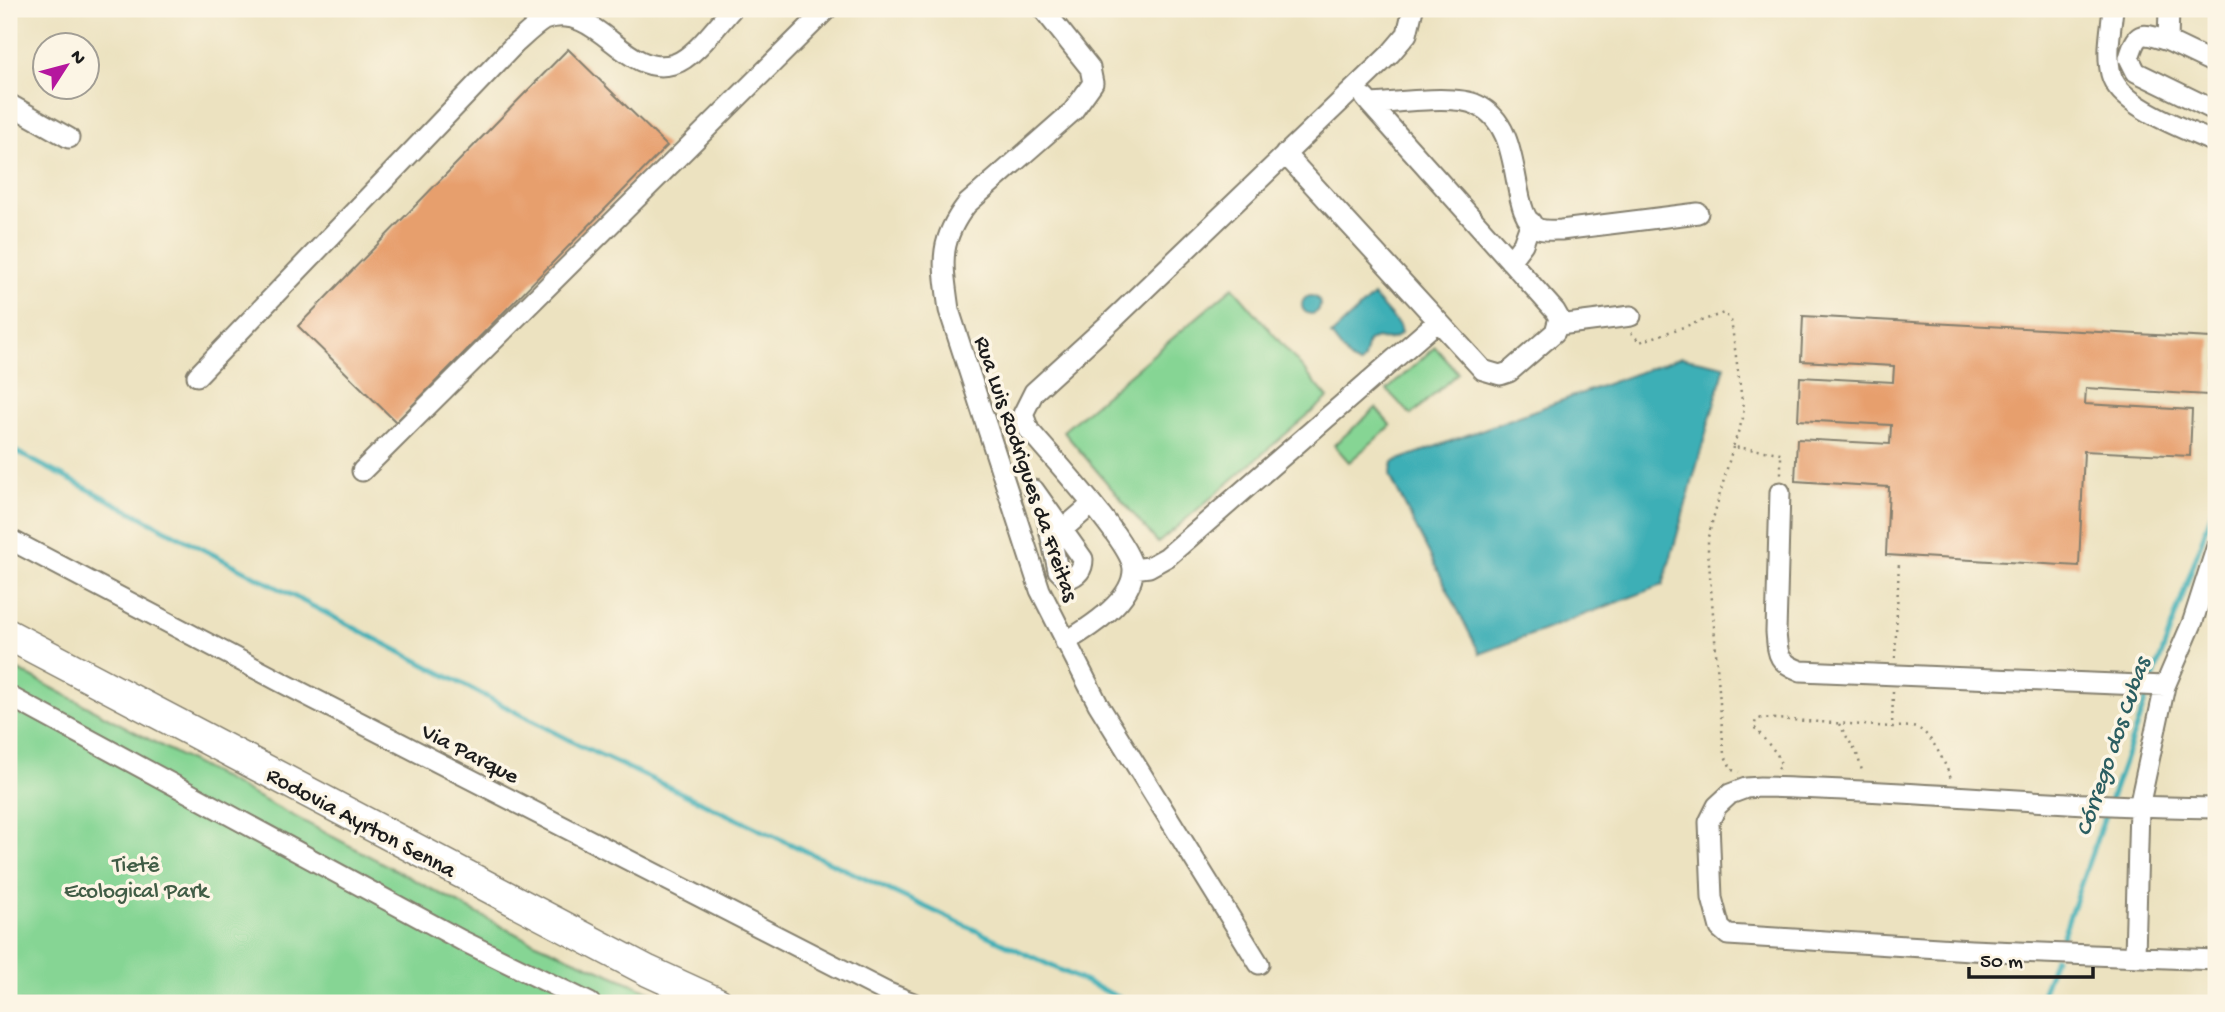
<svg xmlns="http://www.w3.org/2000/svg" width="2225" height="1012" font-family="'Gochi Hand',sans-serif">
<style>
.green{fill:#86d594;stroke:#517858;stroke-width:2}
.water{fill:#3eafb6;stroke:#2d6669;stroke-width:2}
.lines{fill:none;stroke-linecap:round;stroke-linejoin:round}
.stream{stroke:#3eafb6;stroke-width:5}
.building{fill:#e79f6d}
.minor-casing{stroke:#847f6e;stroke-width:23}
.highway-casing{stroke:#847f6e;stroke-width:33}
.path{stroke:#847f6e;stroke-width:2.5;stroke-dasharray:2 5;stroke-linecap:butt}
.minor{stroke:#fff;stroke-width:19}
.highway{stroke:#fff;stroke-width:30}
.labels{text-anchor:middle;stroke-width:7;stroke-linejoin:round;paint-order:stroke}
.street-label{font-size:23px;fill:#1c1c1c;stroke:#fcf5e5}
.park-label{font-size:23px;fill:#415d46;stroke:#fcf5e5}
.water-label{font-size:24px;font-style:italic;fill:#2b5e61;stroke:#fcf5e5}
</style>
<rect width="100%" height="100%" fill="#fcf5e5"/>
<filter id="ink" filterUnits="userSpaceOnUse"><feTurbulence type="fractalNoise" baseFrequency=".0143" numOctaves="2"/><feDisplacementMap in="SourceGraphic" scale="14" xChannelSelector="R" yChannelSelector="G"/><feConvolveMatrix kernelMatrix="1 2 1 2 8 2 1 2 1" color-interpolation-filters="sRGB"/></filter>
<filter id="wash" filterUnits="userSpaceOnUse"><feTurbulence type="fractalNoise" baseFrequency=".00686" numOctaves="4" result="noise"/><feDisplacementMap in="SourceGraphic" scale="28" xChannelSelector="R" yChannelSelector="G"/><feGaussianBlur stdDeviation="1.57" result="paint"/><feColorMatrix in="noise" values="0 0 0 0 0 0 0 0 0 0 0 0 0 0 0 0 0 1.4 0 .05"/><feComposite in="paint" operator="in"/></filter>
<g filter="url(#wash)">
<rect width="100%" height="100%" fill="#ece2c0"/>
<path class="green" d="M1233,287L1328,398L1158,543L1063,431Z
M1435,347L1458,373L1411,415L1387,390Z
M1376,408L1391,426L1349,462L1334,445Z
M9,665L520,936L677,1003H9Z"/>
<path class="water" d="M1302 305a9 9 0 1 1 18 0a9 9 0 1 1-18 0Z
M1373,296L1399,325L1401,333C1394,340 1386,341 1377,338L1368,341L1364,359L1360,365L1351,361L1331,335Z
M1681,357L1725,366L1663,585L1480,654L1390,476L1393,462Z"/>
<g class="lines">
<path class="stream" d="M9,448L581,746L1131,1003
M2152,682L2216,500
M2110,801L2149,691
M2058,949L2107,810
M2039,1003L2055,958"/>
</g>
<g id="blocks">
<path class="building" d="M568,49L667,146L396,422L298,326Z
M1803,316L2211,338L2208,395L2086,388L2085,404L2192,410L2190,456L2084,451L2079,566L1886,555L1889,487L1795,481L1797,439L1890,444L1891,425L1798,420L1800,377L1893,382L1894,366L1801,361Z"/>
</g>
</g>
<g filter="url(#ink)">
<use href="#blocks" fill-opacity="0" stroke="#847f6e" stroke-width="2"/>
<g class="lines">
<defs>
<path id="minor" d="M1043,9L1090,68L1093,83L1073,111L967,204C937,243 943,264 949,310L1040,590L1098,704L1259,964
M2113,9C2111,29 2106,54 2111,74C2119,107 2188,130 2216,143
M2169,9L2168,41L2216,64
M2168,41C2141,33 2138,29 2129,58L2136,72L2216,111
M1365,98L1370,104C1397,103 1454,94 1477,105C1528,128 1506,217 1539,229C1546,231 1554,230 1561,230L1698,213
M9,104L69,138
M1285,154L1483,370L1500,375L1509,372L1555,332L1559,318L1555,311L1370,104
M1510,261L1523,244L1531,222
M1559,325L1631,316
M197,376L515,44C524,36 534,26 544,20C598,0 623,79 674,64C694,58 718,24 732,9
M362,471L827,9
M1034,490L1083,559C1083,570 1077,576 1067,579L1058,570L1044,506
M1780,492L1776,632C1778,655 1777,662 1801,671L2165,686
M1062,530L1091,505
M9,539L281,682L886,992L913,1003
M1133,569L1149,567L1167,557L1438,321
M1065,642C1089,628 1134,600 1133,569C1132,543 1049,454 1029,430L1023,414L1034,392L1113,320L1390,54L1407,34L1413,9
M9,696L461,940L590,1003
M2216,808C2064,807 1912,790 1760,787L1746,788L1730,794L1717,806L1709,822L1712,898L1720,928L1728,935L1971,950L2216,960
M2135,956L2139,807L2165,686L2193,621L2216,549"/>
<path id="highway" d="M9,635L648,971L718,1003"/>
</defs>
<use href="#minor" class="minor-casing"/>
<use href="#highway" class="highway-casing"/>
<path class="path" d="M1631,333L1640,342L1724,313L1731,320L1744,415L1733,447L1781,453V474
M1733,447L1708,537V550L1724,754L1732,770L1739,772
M1895,658L1899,562
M1893,692L1892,727C1900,727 1913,725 1921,730C1934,739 1946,765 1951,779
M1839,724L1857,754L1863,774
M1778,769L1781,764L1777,754L1754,727L1756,720L1762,718L1892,727"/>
<use href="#minor" class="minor"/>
<use href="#highway" class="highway"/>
</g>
</g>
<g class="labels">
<g class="street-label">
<text transform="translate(1028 468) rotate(71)" y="8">Rua Luis Rodrigues da Freitas</text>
<text transform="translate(471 752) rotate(27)" y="8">Via Parque</text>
<text transform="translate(362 821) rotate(28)" y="8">Rodovia Ayrton Senna</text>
</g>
<g class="park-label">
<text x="136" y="871">Tietê<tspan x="136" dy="26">Ecological Park</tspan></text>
</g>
<g class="water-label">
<text transform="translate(2111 746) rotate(-71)" y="8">Córrego dos Cubas</text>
</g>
</g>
<rect width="2225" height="1012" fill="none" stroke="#fcf5e5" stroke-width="35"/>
<g transform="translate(66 66) rotate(54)"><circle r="33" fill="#fcf5e5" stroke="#a29e95" stroke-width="2"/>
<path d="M0-5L12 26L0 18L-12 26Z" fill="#b5179e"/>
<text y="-10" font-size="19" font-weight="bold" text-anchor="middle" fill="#1c1c1c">N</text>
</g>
<path d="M1969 967v10h124v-10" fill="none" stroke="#1c1c1c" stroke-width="3.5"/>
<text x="1980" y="967" font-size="21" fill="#1c1c1c" stroke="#fcf5e5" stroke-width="5" paint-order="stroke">50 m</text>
</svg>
